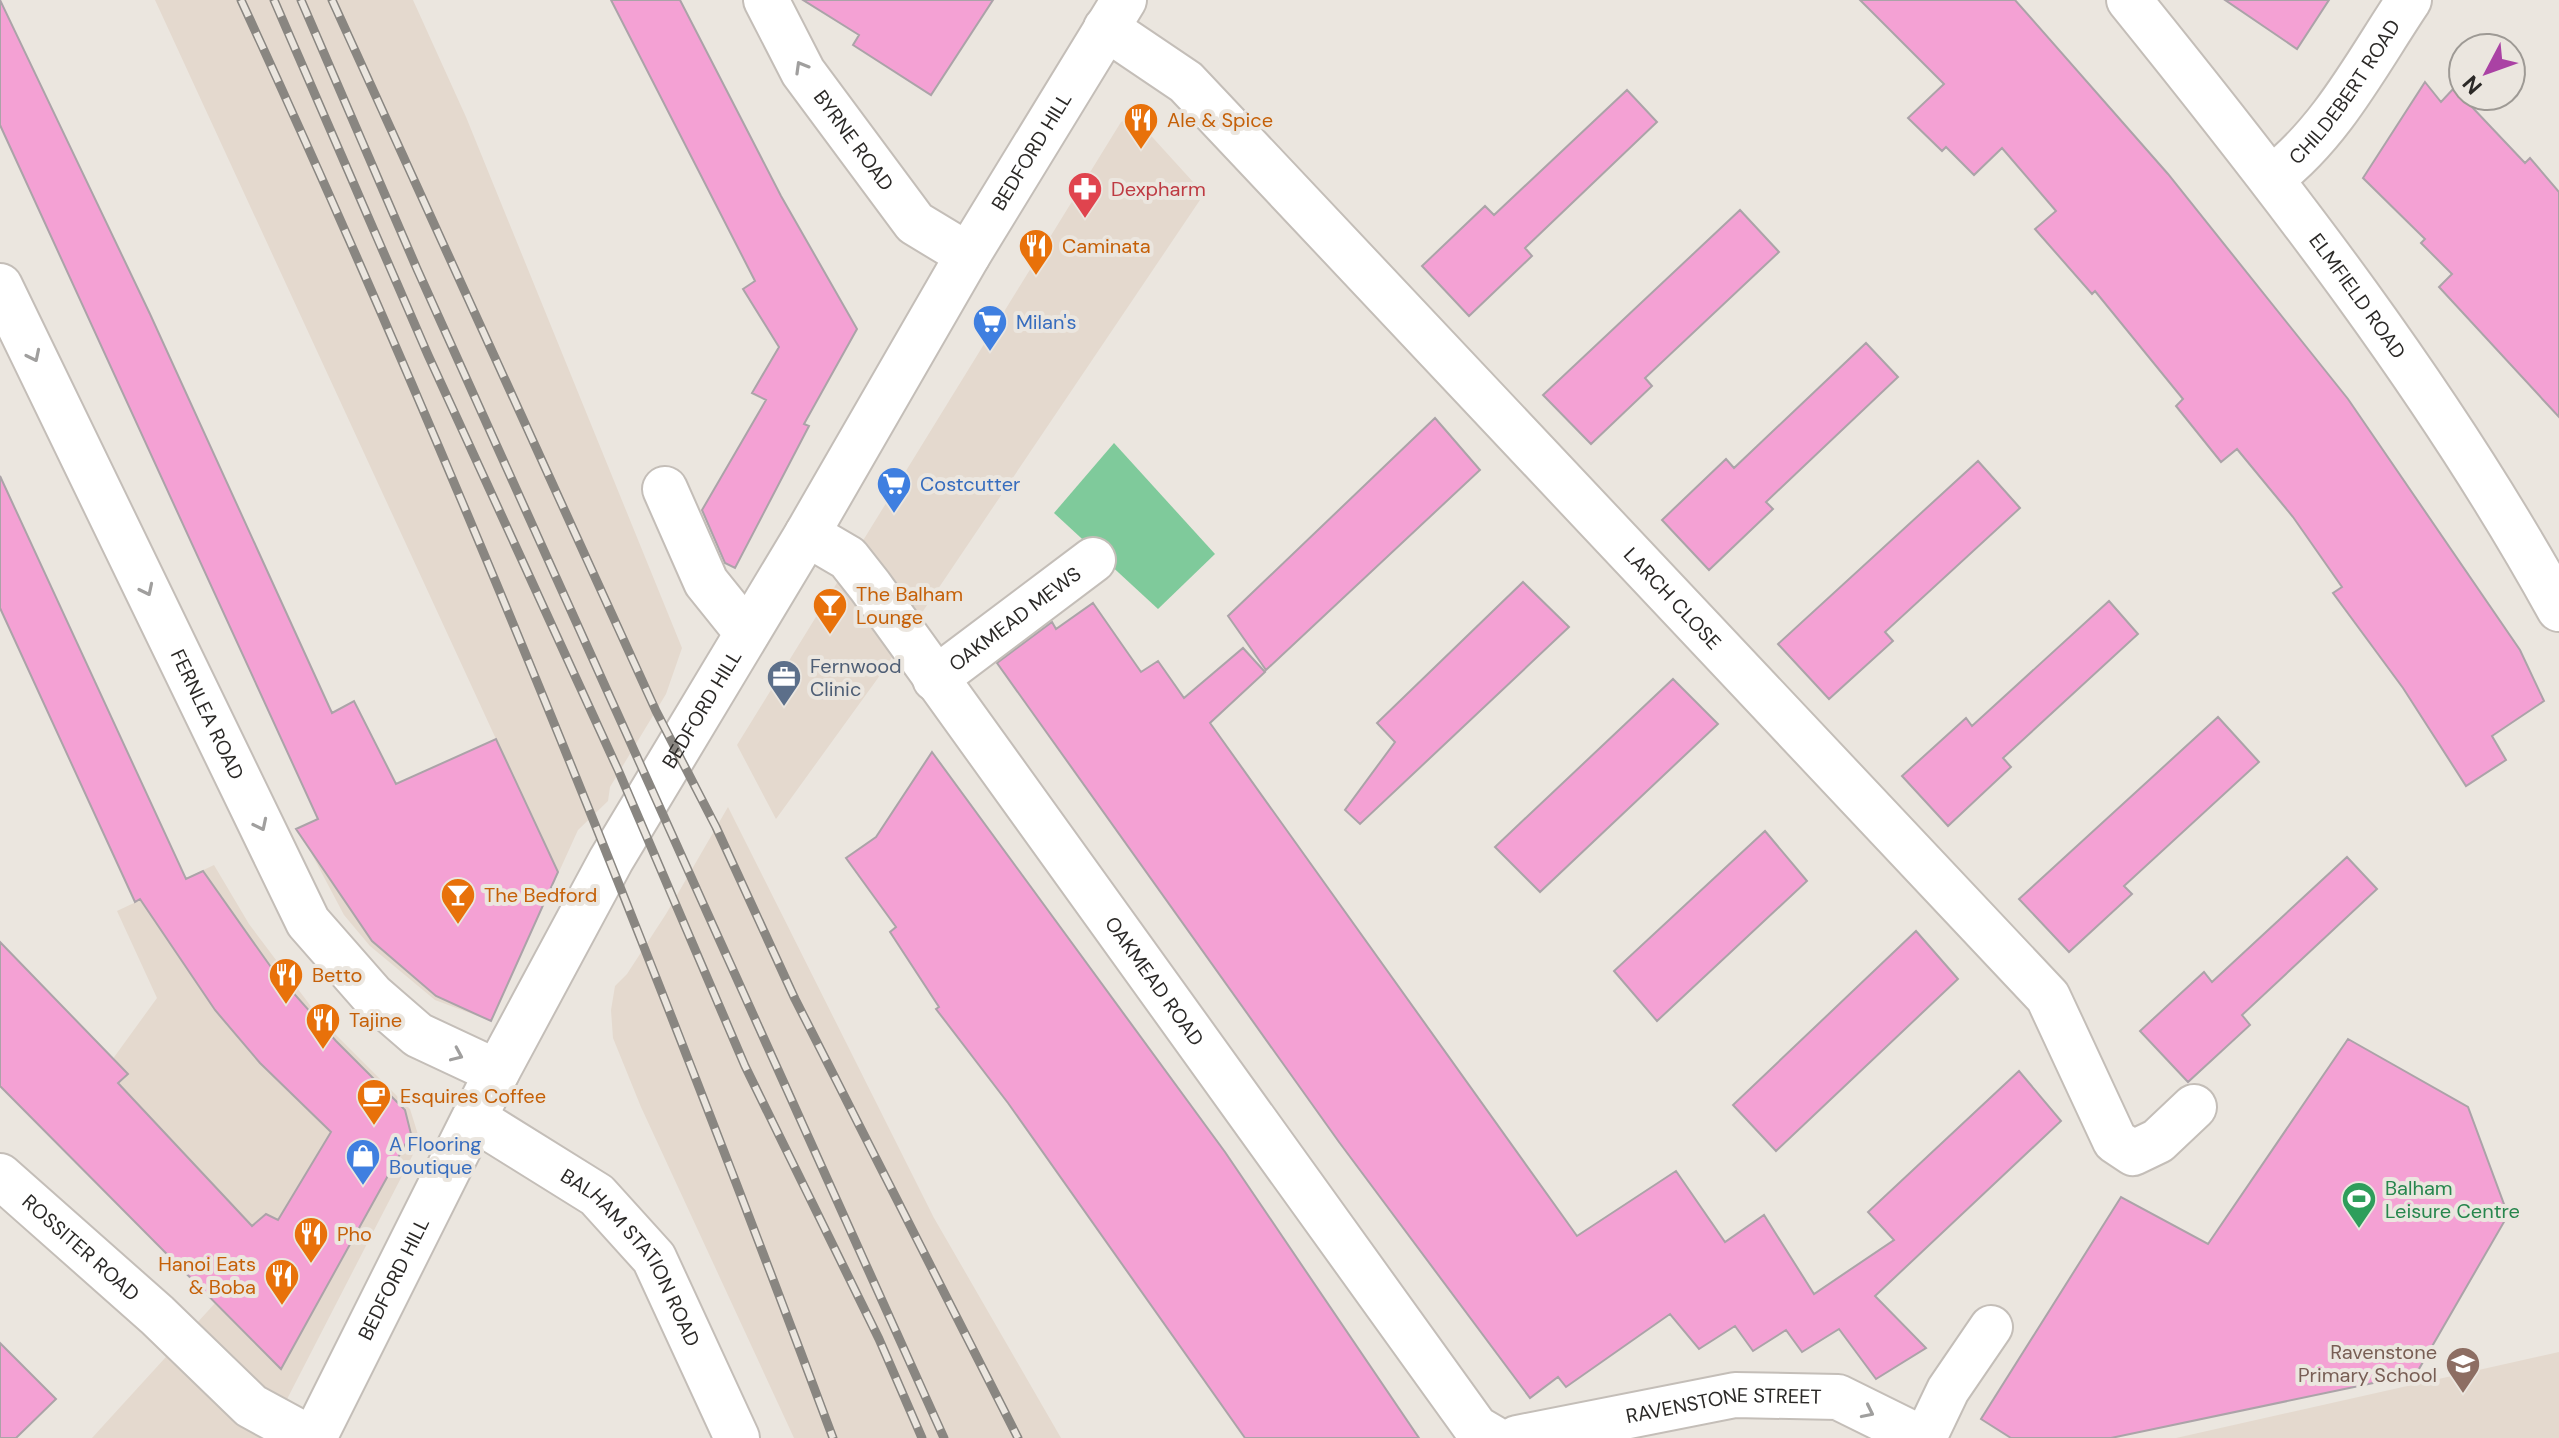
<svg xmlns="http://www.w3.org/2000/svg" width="2559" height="1438" font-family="'DM Sans',sans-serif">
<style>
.built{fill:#e4d9ce}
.green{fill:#7fca9b}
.building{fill:#f4a1d4;stroke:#aba3a8;stroke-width:2}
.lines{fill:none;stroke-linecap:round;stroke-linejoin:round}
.pedestrian-casing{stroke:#c4beb8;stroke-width:46}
.minor-casing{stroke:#c4beb8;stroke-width:48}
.tertiary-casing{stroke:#c4beb8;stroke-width:48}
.secondary-casing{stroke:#c4beb8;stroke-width:48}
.pedestrian{stroke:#fff;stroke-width:42}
.minor{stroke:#fff;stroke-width:44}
.tertiary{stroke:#fff;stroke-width:44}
.secondary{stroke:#fff;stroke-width:44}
.rail-casing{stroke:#898681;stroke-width:9}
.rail{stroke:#ebe6df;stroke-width:6;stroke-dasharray:18;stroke-linecap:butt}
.oneway{stroke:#a09f9e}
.labels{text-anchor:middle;stroke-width:8;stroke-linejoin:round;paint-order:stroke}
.street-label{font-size:20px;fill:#2b2927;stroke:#ebe6df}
.food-label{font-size:20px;fill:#c56008;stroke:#ebe6df;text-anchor:start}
.health-label{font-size:20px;fill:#be3a42;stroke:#ebe6df;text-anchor:start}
.shop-label{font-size:20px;fill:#366cbe;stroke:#ebe6df;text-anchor:start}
.service-label{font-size:20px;fill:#4e5e75;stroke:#ebe6df;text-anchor:start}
.leisure-label{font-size:20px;fill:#27864d;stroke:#ebe6df;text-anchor:start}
.education-label{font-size:20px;fill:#785e54;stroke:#ebe6df;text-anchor:end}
</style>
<rect width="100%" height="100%" fill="#ebe6df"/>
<path class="built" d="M155,0H413L466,117L682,648L666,694L610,787L608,801L578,830L491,1021L435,1000L370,946L344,915L298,828L496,739Z
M1134,117L1204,194L878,678L776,819L737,745L1121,122Z
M728,807L934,1218L1061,1438H794L641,1107L613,1038L611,1010L615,986L627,974L666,914Z
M214,865L249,924L322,1021L410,1109L420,1141L267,1438H92L217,1301L54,1140L157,998L117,911Z
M2559,1352V1438H2176Z"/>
<path class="green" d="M1114,443L1215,554L1158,609L1054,513Z"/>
<path class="building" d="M0,0L150,314L332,713L354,701L396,784L496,739L558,872L491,1021L436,996L372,941L296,829L318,819L0,125Z
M611,0H680L781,196L857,329L804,424L809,426L735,568L725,563L702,510L766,400L752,393L779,347L743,289L755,281Z
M803,0H993L931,95L853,45L859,35Z
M1860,0H2015L2168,174L2348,399L2520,650L2544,701L2492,736L2506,760L2466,786L2403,688L2333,593L2342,587L2293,517L2237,449L2221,462L2176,406L2183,399L2095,291L2092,294L2035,229L2056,211L2002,148L1974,175L1946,147L1942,151L1908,118L1944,84Z
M2225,0H2329L2297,49Z
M2425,82L2441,102L2454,88L2525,163L2530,158L2559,192V417L2439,287L2452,274L2421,243L2425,239L2363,178Z
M1627,90L1657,122L1525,248L1532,256L1469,316L1422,266L1485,206L1494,215Z
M1740,210L1779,252L1645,378L1652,386L1591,444L1543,395Z
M1866,343L1898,377L1766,502L1773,509L1709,570L1662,520L1726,459L1734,468Z
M1435,418L1480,470L1266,670L1228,616Z
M1978,461L2020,508L1885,632L1893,641L1829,699L1778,644Z
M0,476L186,879L203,871L273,970L336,1041L405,1110L411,1134L281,1369L0,1086V942L128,1074L118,1083L252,1226L266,1214L278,1220L331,1132L260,1063L215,1010L140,899L135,902L0,608Z
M1523,582L1569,627L1360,824L1345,810L1395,742L1377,723Z
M2109,601L2138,634L2003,758L2011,767L1948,826L1902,776L1966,718L1972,726Z
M1093,603L1141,672L1158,661L1184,698L1243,648L1265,672L1210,723L1577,1236L1676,1171L1725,1242L1764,1215L1814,1294L1894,1240L1868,1212L2019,1071L2061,1121L1875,1296L1926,1348L1876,1379L1839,1329L1802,1352L1786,1330L1753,1351L1735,1326L1699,1349L1670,1314L1566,1387L1558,1377L1530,1398L1339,1142L997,663L1052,622L1056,629Z
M1673,679L1718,724L1540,892L1495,847Z
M2218,717L2259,762L2124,886L2132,894L2069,952L2019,899Z
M932,752L1225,1152L1419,1438H1245L1008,1103L936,1009L939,1007L890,932L896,927L846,858L876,837Z
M1765,831L1807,881L1657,1021L1614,971Z
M2347,857L2377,889L2242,1015L2250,1025L2188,1082L2140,1031L2204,972L2212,982Z
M1916,931L1958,979L1776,1151L1733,1105Z
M2348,1039L2468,1107L2508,1215L2416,1374L2111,1438H2011L1981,1419L2121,1197L2208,1244Z
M0,1343L56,1399L16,1438H0Z"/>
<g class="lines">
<defs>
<path id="pedestrian" d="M1925,1438L1948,1390L1991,1327"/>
<g id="minor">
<path id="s1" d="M766,0L803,72L915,223L968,255"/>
<path id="s2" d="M2129,0C2285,193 2439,391 2559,609"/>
<path id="s3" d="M1106,28L1186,82L2048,997L2115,1141L2133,1153L2158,1141L2194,1107"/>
<path id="s4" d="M2273,177C2332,132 2368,61 2409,0"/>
<path d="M665,489L706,582L747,633"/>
<path id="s5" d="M807,534L848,558L870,586L1476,1428L1493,1438"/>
<path id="s6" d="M935,679L1093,560"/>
<path id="s7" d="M475,1119L597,1195L654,1258L737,1438"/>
<path id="s8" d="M0,1176L157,1315L251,1406L310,1438"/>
<path id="s9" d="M1517,1438L1735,1395L1838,1397L1921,1438"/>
</g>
<g id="tertiary">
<path id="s10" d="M0,286L308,922L372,995L418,1035L497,1072"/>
</g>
<g id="secondary">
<path id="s11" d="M314,1438L497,1072L611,860L807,534L968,255L1124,0"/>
</g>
</defs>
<use href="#pedestrian" class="pedestrian-casing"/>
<use href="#minor" class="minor-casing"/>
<use href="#tertiary" class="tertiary-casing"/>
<use href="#secondary" class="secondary-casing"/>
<use href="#pedestrian" class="pedestrian"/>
<use href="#minor" class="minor"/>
<use href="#tertiary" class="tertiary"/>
<use href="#secondary" class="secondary"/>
<defs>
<path id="rail" d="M241,0C458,471 651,953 833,1438
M274,0L428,355L619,772L745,1066L879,1339L922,1438
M301,0L417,269L944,1438
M332,0L656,711L716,827L795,999L1018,1438"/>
</defs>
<use href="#rail" class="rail-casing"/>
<use href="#rail" class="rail"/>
</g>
<defs><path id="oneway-chevron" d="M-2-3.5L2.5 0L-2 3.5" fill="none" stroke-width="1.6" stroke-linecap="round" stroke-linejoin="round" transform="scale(2)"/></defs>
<g class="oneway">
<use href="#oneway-chevron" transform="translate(801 67) rotate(-120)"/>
<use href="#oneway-chevron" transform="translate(34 356) rotate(64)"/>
<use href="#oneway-chevron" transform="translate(147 590) rotate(64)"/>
<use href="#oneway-chevron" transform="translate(261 825) rotate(64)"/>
<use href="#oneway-chevron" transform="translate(457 1055) rotate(24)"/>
<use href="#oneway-chevron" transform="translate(1868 1412) rotate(26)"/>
</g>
<defs>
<symbol id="restaurant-pin" viewBox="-11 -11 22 30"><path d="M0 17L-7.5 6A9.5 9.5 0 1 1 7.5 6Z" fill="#e8710a" stroke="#ebe6df"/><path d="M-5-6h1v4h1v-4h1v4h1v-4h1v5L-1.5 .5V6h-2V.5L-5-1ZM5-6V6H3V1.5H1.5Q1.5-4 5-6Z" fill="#fff"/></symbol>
<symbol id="pharmacy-pin" viewBox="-11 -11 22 30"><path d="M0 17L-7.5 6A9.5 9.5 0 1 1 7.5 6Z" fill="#e0444e" stroke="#ebe6df"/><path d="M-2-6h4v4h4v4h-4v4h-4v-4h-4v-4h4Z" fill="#fff"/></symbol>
<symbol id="supermarket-pin" viewBox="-11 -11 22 30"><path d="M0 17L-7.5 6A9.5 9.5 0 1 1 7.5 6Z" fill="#3f7fe0" stroke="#ebe6df"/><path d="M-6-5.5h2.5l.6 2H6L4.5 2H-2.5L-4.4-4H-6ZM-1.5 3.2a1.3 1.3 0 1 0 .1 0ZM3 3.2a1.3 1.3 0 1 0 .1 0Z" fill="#fff"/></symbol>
<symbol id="bar-pin" viewBox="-11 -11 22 30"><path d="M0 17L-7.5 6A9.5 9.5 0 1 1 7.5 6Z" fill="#e8710a" stroke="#ebe6df"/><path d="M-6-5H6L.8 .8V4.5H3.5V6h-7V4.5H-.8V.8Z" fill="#fff"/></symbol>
<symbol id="office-pin" viewBox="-11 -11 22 30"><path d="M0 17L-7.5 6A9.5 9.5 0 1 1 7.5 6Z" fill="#5c6f8a" stroke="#ebe6df"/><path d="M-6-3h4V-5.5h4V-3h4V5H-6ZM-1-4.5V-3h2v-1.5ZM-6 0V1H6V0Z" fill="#fff"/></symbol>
<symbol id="cafe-pin" viewBox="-11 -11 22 30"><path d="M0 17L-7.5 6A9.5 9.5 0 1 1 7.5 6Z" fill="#e8710a" stroke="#ebe6df"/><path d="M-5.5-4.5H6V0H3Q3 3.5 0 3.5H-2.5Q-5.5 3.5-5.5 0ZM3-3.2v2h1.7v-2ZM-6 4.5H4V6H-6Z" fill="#fff"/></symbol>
<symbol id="shop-pin" viewBox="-11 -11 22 30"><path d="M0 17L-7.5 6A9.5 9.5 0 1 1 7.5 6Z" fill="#3f7fe0" stroke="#ebe6df"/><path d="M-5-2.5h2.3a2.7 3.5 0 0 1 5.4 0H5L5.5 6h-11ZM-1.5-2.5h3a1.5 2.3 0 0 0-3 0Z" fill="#fff"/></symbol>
<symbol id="stadium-pin" viewBox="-11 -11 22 30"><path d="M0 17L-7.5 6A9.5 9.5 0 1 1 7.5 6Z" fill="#2e9e5b" stroke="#ebe6df"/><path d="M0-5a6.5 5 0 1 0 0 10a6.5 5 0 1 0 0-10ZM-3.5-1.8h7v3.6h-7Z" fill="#fff"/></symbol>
<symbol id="school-pin" viewBox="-11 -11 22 30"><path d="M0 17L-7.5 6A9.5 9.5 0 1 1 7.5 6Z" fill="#8d6e63" stroke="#ebe6df"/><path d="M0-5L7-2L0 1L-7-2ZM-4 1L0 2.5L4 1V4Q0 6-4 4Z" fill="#fff"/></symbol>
</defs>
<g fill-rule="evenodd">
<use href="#restaurant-pin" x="1121" y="100" width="40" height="54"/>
<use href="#pharmacy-pin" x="1065" y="169" width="40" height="54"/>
<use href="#restaurant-pin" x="1016" y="226" width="40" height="54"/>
<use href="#supermarket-pin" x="970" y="302" width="40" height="54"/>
<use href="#supermarket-pin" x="874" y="464" width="40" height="54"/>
<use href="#bar-pin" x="810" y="585" width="40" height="54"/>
<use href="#office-pin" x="764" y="657" width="40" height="54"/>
<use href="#bar-pin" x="438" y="875" width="40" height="54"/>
<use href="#restaurant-pin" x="266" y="955" width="40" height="54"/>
<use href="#restaurant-pin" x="303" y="1000" width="40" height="54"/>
<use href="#cafe-pin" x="354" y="1076" width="40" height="54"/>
<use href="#shop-pin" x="343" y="1136" width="40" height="54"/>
<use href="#stadium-pin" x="2339" y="1179" width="40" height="54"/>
<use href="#restaurant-pin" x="291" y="1214" width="40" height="54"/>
<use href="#restaurant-pin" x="262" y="1256" width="40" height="54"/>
<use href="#school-pin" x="2443" y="1344" width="40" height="54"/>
</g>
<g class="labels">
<g class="street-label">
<text dy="7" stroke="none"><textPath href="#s4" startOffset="112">CHILDEBERT ROAD</textPath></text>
<text dy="7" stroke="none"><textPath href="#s1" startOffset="166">BYRNE ROAD</textPath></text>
<text dy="7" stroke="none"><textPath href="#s11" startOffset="1474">BEDFORD HILL</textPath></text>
<text dy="7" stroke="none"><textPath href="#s2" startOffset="374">ELMFIELD ROAD</textPath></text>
<text dy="7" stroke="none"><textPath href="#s3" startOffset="806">LARCH CLOSE</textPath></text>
<text dy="7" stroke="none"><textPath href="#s6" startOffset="100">OAKMEAD MEWS</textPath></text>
<text dy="7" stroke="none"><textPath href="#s11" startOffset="826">BEDFORD HILL</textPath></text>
<text dy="7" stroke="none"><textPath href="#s10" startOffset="476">FERNLEA ROAD</textPath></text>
<text dy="7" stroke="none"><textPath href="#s5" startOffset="570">OAKMEAD ROAD</textPath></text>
<text dy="7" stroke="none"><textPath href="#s8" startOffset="108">ROSSITER ROAD</textPath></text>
<text dy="7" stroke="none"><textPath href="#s7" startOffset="214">BALHAM STATION ROAD</textPath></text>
<text dy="7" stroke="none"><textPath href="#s11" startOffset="178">BEDFORD HILL</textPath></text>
<text dy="7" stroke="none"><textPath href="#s9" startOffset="210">RAVENSTONE STREET</textPath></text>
</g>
<g class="food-label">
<text x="1167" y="127">Ale &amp; Spice</text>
<text x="1062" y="253">Caminata</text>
<text x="856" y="601">The Balham<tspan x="856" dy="23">Lounge</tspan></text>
<text x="484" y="902">The Bedford</text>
<text x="312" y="982">Betto</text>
<text x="349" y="1027">Tajine</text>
<text x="400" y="1103">Esquires Coffee</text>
<text x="337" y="1241">Pho</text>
<text x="256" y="1271" text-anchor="end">Hanoi Eats<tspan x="256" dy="23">&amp; Boba</tspan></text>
</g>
<g class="health-label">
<text x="1111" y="196">Dexpharm</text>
</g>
<g class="shop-label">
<text x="1016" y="329">Milan's</text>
<text x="920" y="491">Costcutter</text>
<text x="389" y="1151">A Flooring<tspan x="389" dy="23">Boutique</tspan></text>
</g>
<g class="service-label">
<text x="810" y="673">Fernwood<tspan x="810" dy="23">Clinic</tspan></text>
</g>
<g class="leisure-label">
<text x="2385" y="1195">Balham<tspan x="2385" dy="23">Leisure Centre</tspan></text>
</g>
<g class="education-label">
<text x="2437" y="1359">Ravenstone<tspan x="2437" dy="23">Primary School</tspan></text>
</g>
</g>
<g transform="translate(2487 72) rotate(229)"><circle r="38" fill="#ebe6df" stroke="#9e9a95" stroke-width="2"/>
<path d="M0-6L14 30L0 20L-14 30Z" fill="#aa42a4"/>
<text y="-12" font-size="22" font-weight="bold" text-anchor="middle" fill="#2b2927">N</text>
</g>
</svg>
